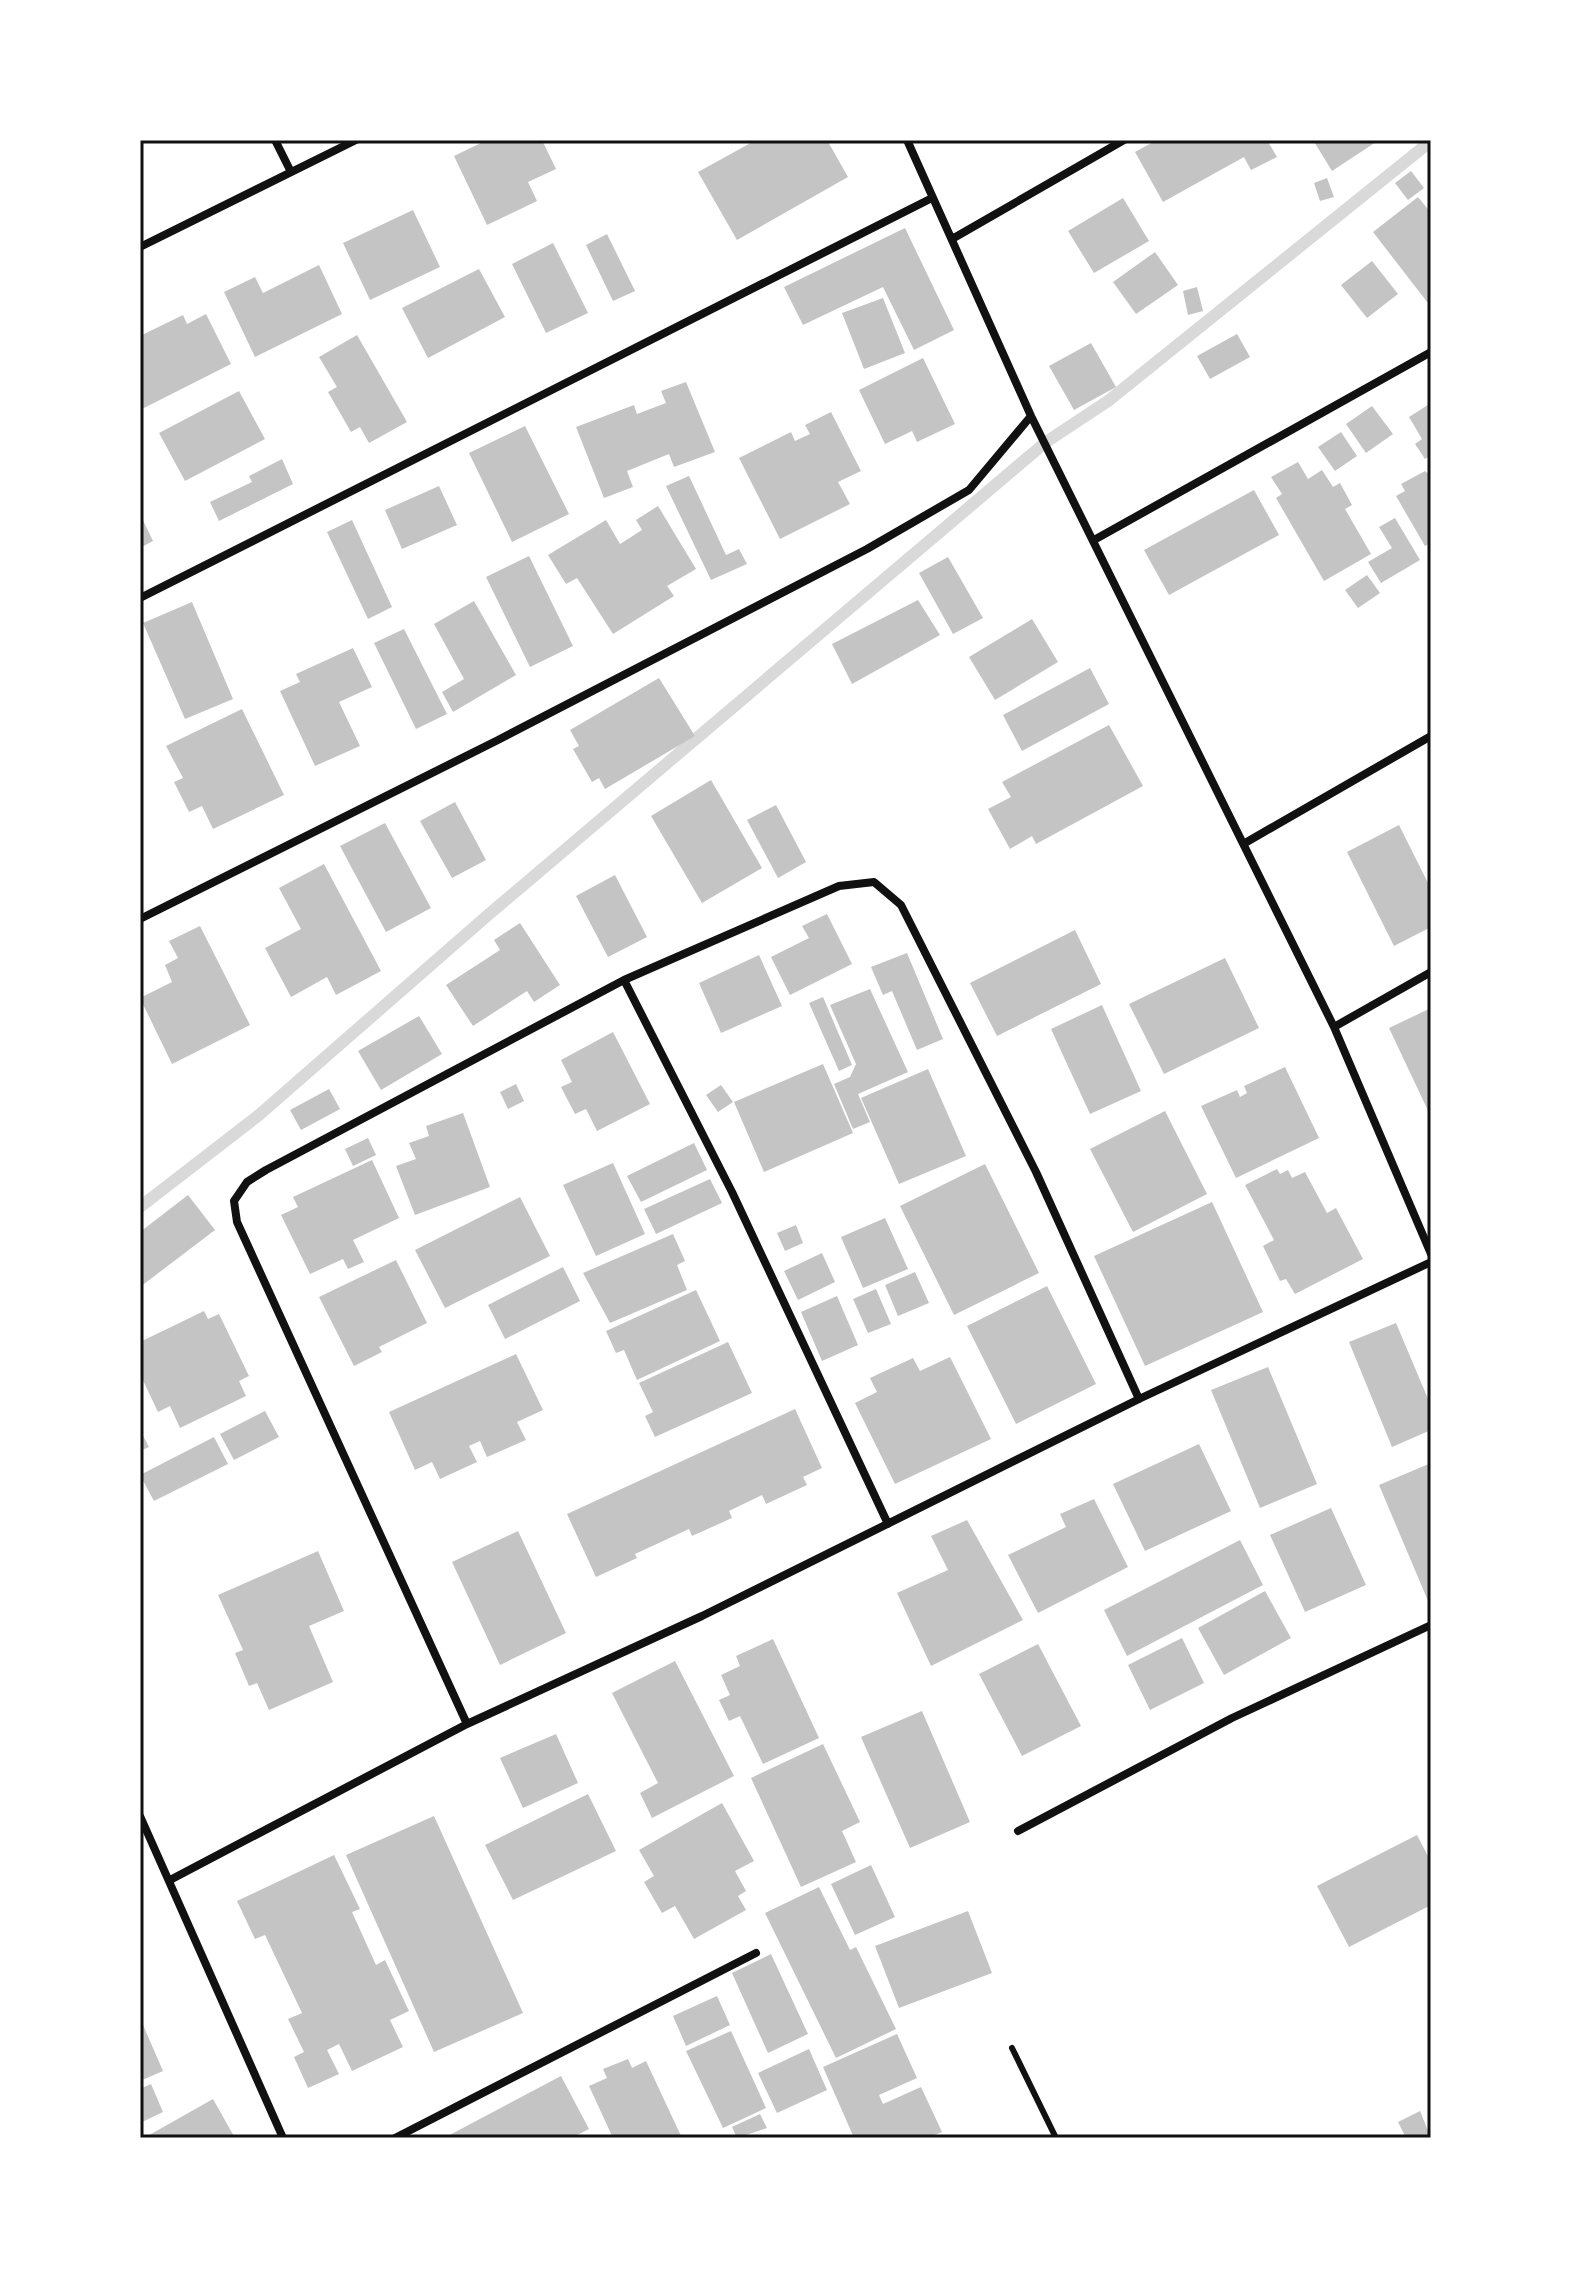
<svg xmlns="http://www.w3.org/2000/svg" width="1571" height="2278" font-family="'Varela Round',sans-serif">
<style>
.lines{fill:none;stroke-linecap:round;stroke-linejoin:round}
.stream{stroke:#d9d9d9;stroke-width:12}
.building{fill:#c4c4c4}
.service{stroke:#111;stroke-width:6}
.minor{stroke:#111;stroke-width:8}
.neatline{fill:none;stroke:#111;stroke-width:3}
</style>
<rect width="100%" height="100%" fill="#fff"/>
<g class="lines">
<path class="stream" d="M140,1207L259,1115L488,915L1046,442L1108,401L1431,141"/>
</g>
<path class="building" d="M487,140H542L556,169L528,182L537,201L487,225L454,156Z
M756,140H827L848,177L737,240L698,172Z
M1157,140H1267L1277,157L1251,170L1244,157L1163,202L1135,152Z
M1313,140H1379L1332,171Z
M1411,171L1424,188L1408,200L1395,183Z
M1327,178L1334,197L1320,201L1314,183Z
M1418,197L1431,213V307L1373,232Z
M1123,198L1149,241L1094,273L1068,231Z
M413,210L440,267L370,300L343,243Z
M905,228L954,330L914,350L883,287L803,325L784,287Z
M607,234L635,291L613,301L586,245Z
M553,243L588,313L546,333L512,264Z
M1155,252L1178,285L1136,314L1113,282Z
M1372,261L1398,294L1367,318L1341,285Z
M319,265L342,314L255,357L224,292L255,277L263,293Z
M479,269L505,317L428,358L402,308Z
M1197,287L1203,311L1188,315L1183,291Z
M883,298L905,353L864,369L842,313Z
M206,314L231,364L140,410V336L183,315L187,324Z
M1237,334L1250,357L1210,379L1197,356Z
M357,335L407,422L369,443L360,427L351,432L328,392L337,387L319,357Z
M1091,343L1116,387L1074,410L1049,366Z
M923,358L955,424L917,442L912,431L885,444L859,390Z
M686,382L715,452L674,467L669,454L627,471L633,487L604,498L576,427L634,405L637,414L666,403L661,391Z
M239,391L265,439L185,481L159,433Z
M1431,403V455L1425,459L1415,444L1422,439L1409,417Z
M1372,406L1393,434L1366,453L1346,424Z
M831,412L861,471L838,482L850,504L780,539L739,458L791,432L795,441L810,434L805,425Z
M525,426L569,514L512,542L469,453Z
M1341,432L1357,456L1335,471L1318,447Z
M282,459L293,484L219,521L210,502L252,482L249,476Z
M1298,462L1308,479L1322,470L1333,487L1340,483L1352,505L1345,509L1371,554L1324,581L1276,498L1282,494L1271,477Z
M1425,471L1431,476V543L1425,546L1396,496L1405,491L1401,484Z
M689,476L726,555L739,549L747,564L711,580L666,486Z
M439,486L457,525L402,549L385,510Z
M1254,490L1279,535L1169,595L1144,550Z
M658,506L696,569L667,586L674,596L613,634L577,578L566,584L548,555L606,520L620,544L642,530L636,520Z
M140,514L153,541L140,548Z
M1395,518L1420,560L1381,583L1368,562L1392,548L1379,527Z
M352,520L392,607L368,619L327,532Z
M529,556L573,646L530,667L486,577Z
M948,557L983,618L953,634L919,573Z
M1367,575L1380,593L1358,608L1345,590Z
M918,600L940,635L852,684L832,644Z
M474,601L516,675L453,712L442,692L464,679L434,624Z
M192,602L233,699L185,719L143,623Z
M1032,619L1058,662L995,700L969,657Z
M404,629L447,714L416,729L374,643Z
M353,648L372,687L339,702L360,746L315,766L280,691L300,682L296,674Z
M1090,668L1109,704L1022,751L1003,715Z
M659,678L695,736L605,789L599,778L592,782L573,749L579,746L570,730Z
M242,709L284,795L213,829L202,806L189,812L174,782L183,778L166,746Z
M1109,725L1143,786L1036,844L1032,836L1010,849L988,809L1011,797L1002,782Z
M711,780L762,868L702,903L651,816Z
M455,802L486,860L452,878L420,821Z
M776,805L806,862L778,878L747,820Z
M385,823L431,908L386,932L340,846Z
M1399,825L1431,889V927L1394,946L1347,852Z
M324,864L381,971L336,995L327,977L291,997L265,948L301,929L279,888Z
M615,875L647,937L608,957L576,896Z
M827,914L852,964L790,995L771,957L809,938L802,926Z
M520,923L560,985L534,1002L527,991L473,1026L446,985L500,950L494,940Z
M200,926L250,1025L172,1064L140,998L172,982L165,965L178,958L169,941Z
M1075,930L1101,984L997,1036L970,983Z
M907,953L943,1039L917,1050L892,991L883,995L871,967Z
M759,955L782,1006L721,1033L699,983Z
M1225,958L1259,1028L1164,1074L1129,1004Z
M870,989L908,1072L858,1094L870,1122L853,1129L834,1084L850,1077L856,1064L830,1005Z
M823,997L852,1065L839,1071L809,1003Z
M1102,1005L1141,1091L1090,1114L1051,1029Z
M1431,1008V1117L1389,1028Z
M419,1016L442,1054L381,1090L358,1051Z
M613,1032L650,1104L597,1131L586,1109L575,1114L561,1087L572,1082L561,1060Z
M823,1064L853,1133L764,1172L734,1102Z
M1285,1067L1319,1138L1236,1178L1201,1106L1237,1090L1240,1097L1247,1093L1244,1086Z
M928,1069L966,1156L899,1184L861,1098Z
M516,1084L524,1101L508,1109L500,1092Z
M721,1085L733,1102L718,1112L706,1095Z
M329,1089L340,1109L301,1130L290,1110Z
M1165,1111L1207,1194L1133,1232L1090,1149Z
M463,1113L490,1187L415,1215L396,1166L416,1159L409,1143L429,1136L426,1126Z
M368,1138L376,1155L353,1166L345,1149Z
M694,1143L707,1170L641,1202L627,1176Z
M372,1160L399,1218L353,1240L364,1262L348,1269L343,1259L310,1274L281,1215L298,1207L293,1197Z
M613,1163L645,1234L596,1256L563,1185Z
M985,1164L1039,1273L954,1315L900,1206Z
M1277,1169L1280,1174L1288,1170L1292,1178L1305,1172L1327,1213L1336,1208L1363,1259L1295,1294L1286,1279L1280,1281L1263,1246L1274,1240L1245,1185Z
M710,1179L722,1203L656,1234L644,1209Z
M188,1195L215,1230L140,1287V1232Z
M520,1197L550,1256L445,1308L415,1250Z
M1212,1202L1263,1312L1145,1366L1094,1256Z
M885,1218L908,1269L863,1288L841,1237Z
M796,1225L803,1243L785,1251L777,1233Z
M673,1234L685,1261L677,1265L687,1290L610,1323L583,1273Z
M822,1253L835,1282L798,1300L784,1271Z
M396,1260L427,1323L379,1347L382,1352L354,1366L319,1297Z
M563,1267L580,1301L505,1339L488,1305Z
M915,1272L929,1303L898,1316L885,1285Z
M1047,1286L1096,1384L1016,1424L967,1326Z
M876,1289L891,1324L868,1333L853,1299Z
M696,1290L720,1341L637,1380L624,1350L616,1353L606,1331Z
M837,1296L858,1345L822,1361L801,1312Z
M204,1311L208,1319L219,1314L249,1376L239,1381L246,1396L180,1428L170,1406L158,1412L140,1374L143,1352L140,1342Z
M1396,1323L1431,1406V1430L1392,1447L1349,1342Z
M728,1342L752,1393L655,1437L645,1416L653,1412L639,1383Z
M516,1354L543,1410L517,1422L526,1440L487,1457L480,1441L469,1446L477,1462L440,1479L432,1462L415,1470L389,1412Z
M950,1357L991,1439L895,1484L855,1403L877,1392L870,1378L913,1358L920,1371Z
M1268,1367L1317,1484L1260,1508L1211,1390Z
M795,1409L822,1468L803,1477L807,1485L766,1504L762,1495L729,1511L732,1518L692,1536L689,1529L635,1554L637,1558L596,1577L567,1514Z
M265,1411L279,1437L234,1460L220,1434Z
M140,1430L149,1447L140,1451Z
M214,1437L228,1464L154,1501L140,1475Z
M1199,1444L1231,1511L1145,1551L1113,1484Z
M1431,1463V1608L1379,1485Z
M1094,1499L1128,1567L1038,1613L1008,1555L1066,1527L1060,1514Z
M1331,1508L1366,1585L1305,1612L1270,1535Z
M967,1520L1023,1620L931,1666L897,1593L948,1570L931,1536Z
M518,1531L566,1633L500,1665L452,1562Z
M1240,1540L1263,1585L1127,1656L1104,1610Z
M318,1551L344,1611L309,1626L333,1682L269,1710L257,1683L249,1686L235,1653L243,1650L218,1595Z
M1265,1591L1291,1638L1224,1675L1198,1628Z
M1182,1638L1204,1683L1150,1710L1128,1665Z
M773,1639L819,1738L763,1764L740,1716L729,1721L719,1700L730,1695L721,1675L740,1666L736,1656Z
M1038,1644L1081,1726L1022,1756L979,1674Z
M675,1661L734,1776L652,1818L640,1793L658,1783L612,1693Z
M922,1711L970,1822L910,1848L861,1737Z
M556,1734L578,1783L523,1808L500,1758Z
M823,1744L860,1822L842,1831L856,1862L801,1887L751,1778Z
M588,1794L616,1851L513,1900L485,1845Z
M722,1803L754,1861L735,1871L746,1891L738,1896L746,1910L694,1939L675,1906L662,1913L644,1882L654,1876L639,1850Z
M434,1816L523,2013L434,2052L346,1855Z
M1417,1835L1431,1862V1905L1349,1947L1317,1886Z
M334,1855L360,1909L352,1912L376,1965L385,1960L409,2011L390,2020L403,2047L352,2071L339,2044L327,2050L339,2074L308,2088L294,2057L304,2052L288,2019L302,2013L265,1935L255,1939L237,1901Z
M871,1865L895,1917L855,1935L831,1884Z
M819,1887L850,1950L856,1947L896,2029L836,2058L765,1913Z
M968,1911L992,1973L899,2008L875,1946Z
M771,1954L808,2034L768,2053L732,1973Z
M717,1996L730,2025L686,2046L673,2016Z
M140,2018L163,2071L140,2081Z
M731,2031L766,2108L723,2128L686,2051Z
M897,2034L917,2078L879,2095L883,2104L921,2087L942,2132L927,2138H854L823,2067Z
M809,2049L827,2090L777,2113L758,2073Z
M628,2059L632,2068L646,2061L682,2138H613L589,2086L607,2078L603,2069Z
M561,2076L589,2129L571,2138H444Z
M151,2084L163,2112L140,2123V2089Z
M213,2099L235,2138H144Z
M1420,2111L1431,2138H1406L1398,2122Z
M760,2114L767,2128L737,2138L732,2127Z"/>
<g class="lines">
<path class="service" d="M1012,2048L1056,2138"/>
<path class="minor" d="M275,140L291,172
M907,140L1031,416L1334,1027L1431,1254
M952,239L1124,140
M140,247L356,140
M1094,540L1431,352
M140,598L932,198
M1245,843L1431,736
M140,919L498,740L867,549L969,490L1031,416
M624,980L732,1192L888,1524
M1334,1027L1431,972
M467,1724L237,1222L234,1201L247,1182L266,1170L624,980L839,886L874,882L901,905L1036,1172L1139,1399
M140,1816L283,2138
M1018,1831L1232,1718L1431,1625
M170,1880L467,1724L702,1616L1139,1399L1431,1262
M395,2138L756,1953"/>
</g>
<rect width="1571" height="2278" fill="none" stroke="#ffffff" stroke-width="284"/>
<rect x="142" y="142" width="1287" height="1994" class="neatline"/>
</svg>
